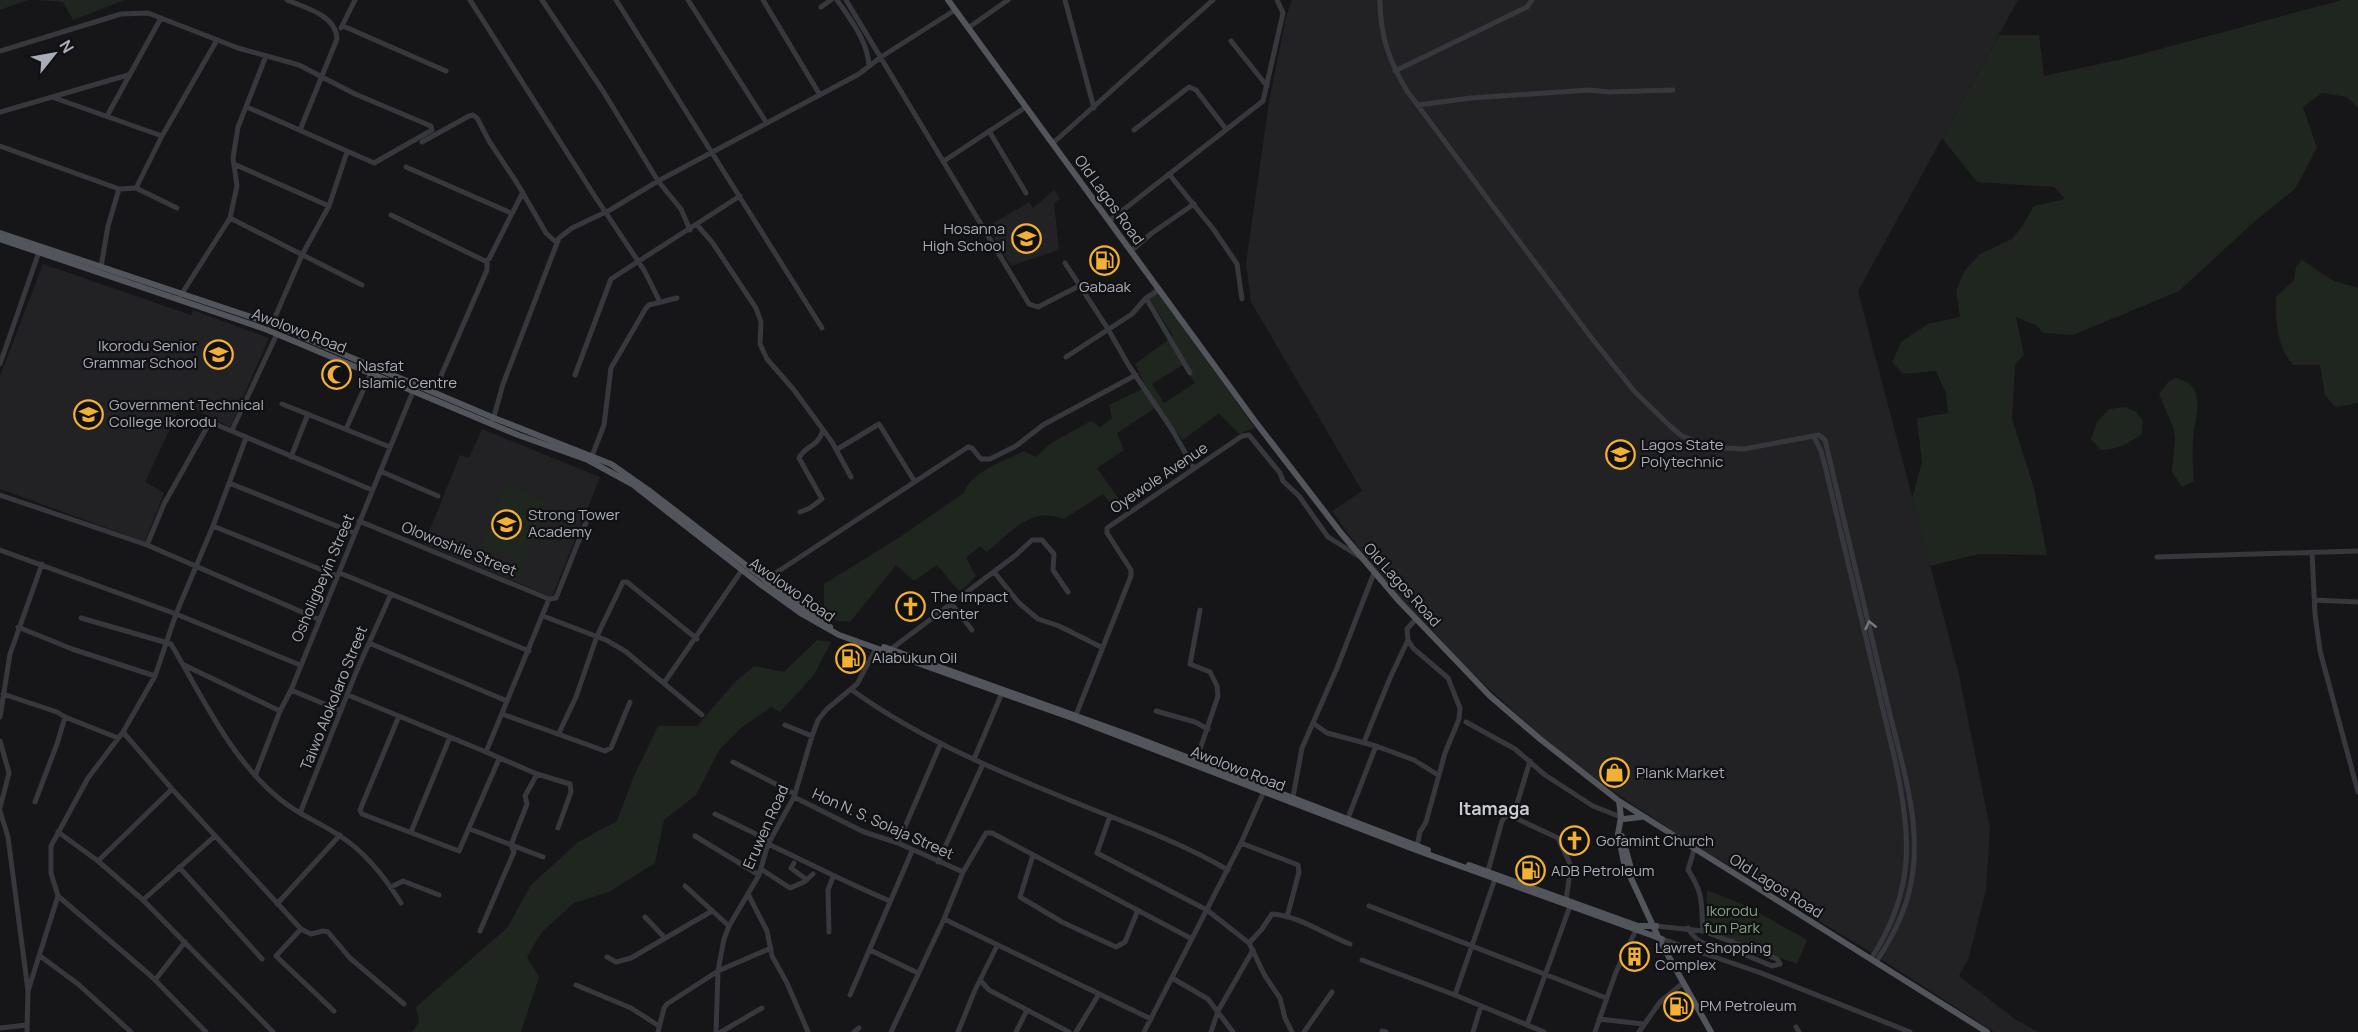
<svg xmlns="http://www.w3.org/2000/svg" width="2358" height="1032" font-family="Manrope,sans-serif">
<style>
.built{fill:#222225}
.green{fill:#1e261f;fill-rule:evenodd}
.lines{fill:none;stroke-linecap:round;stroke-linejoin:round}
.minor{stroke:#37383d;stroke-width:5}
.major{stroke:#53555c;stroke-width:6}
.oneway{stroke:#757881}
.labels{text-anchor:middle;stroke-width:4.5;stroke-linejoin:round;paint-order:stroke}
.street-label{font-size:15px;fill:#a8adb8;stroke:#111113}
.poi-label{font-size:15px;fill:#a8adb8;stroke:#111113;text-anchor:start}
.park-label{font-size:15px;fill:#7fa381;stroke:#111113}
.quarter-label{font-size:18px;font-weight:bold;fill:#c9ccd4;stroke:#111113}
</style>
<rect width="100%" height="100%" fill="#161618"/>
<path class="built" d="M1292,0H2018L1858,291L1959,675L1990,828L1986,890L1968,960L1959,976L2016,1020L2038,1032H1994L1862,947L1687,840L1620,796L1554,749L1467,668L1417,616L1371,566L1332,511L1362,491L1251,302L1246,263L1269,102L1286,17Z
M1054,190L1060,199L1054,203L1059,250L1011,266L987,227L1029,202L1033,208Z
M43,264L191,315L193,310L269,338L230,427L182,403L145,482L164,493L145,542L0,489V376Z
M482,429L600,477L552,597L424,544L460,455L469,458Z"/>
<path class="green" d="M0,0H28L0,10Z
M36,0H125L73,20L63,2Z
M2342,0H2358V108L2347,97L2322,93L2303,107L2317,148L2295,189L2254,222L2179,291L2073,335L2043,333L2036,325L2016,317L2024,355L2015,365L2012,419L2034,488L2047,555L1979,554L1930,566L1912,498L1922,463L1917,418L1948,413L1946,393L1936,371L1903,374L1892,362L1902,341L1928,324L1960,317L1956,290L1965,270L1980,254L2012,239L2023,225L2034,206L2065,199L2054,187L1977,182L1942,138L1999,35H2039L2044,76L2127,58Z
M2302,260L2332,280L2358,288V403L2335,407L2325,395L2320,365H2293C2277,346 2275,321 2276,297L2294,280L2296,267Z
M1154,287L1255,428L1239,434L1219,413L1183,440L1155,408L1117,433L1124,450L1097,468L1123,505L1117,511L1103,494L1064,519C1029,506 1013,531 987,552L980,546L966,558L976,576L960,592L937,565L914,581L896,565L850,622L838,621L824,612V584L900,537L964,493C971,471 1005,461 1024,451L1036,457L1051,443L1091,421L1100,427L1112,418L1109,405L1146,387L1135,364L1173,336L1149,298ZM1183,365L1195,383L1164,403L1152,384Z
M2175,378C2211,385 2193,419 2193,442C2192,455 2193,468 2194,481L2182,487L2172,472L2175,439L2173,427L2159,394L2168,382Z
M2126,407L2136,412L2143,421L2142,434C2129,443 2117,450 2101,450L2091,439L2097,422L2109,409Z
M506,485L549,503L523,565L480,547Z
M479,551L498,558L495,567L476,559Z
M503,559L524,567L520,578L499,570Z
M817,640L831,642L814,675L780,712L771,707L741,728L719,750L696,795L664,820L655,863L609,892L574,903L542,932L527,957L539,977L521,1032H412L419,1022L416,1007L507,928L531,885L578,842L617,821L633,778L658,726H697L734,683L754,666L784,672Z
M1707,890L1747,906L1807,940L1797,964L1706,930Z"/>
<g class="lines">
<path class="minor" d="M287,0C306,8 336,15 337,39L300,130
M470,0L594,195L644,270L660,302
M542,0L603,91L658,181L681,209L690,230
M616,0L822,328
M688,0L766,122
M763,0L820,95
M837,0C851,20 868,42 869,66
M846,0L1029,304L1038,307L1079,286
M1065,0L1094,108
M1380,0C1380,35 1389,61 1407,91L1590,336L1635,392L1670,426L1682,436L1695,441L1725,448L1744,449L1819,435L1825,440C1846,529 1867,617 1888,706C1900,758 1920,816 1913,871C1909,905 1895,934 1876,962
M821,7L831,0
M343,26L446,71
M341,28L355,0
M968,28L1008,0
M1231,41L1267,86
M0,51L121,14L148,13L238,48L299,65L355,94L431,126L432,130L374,163L247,107
M1395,71L1527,7L1532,0
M52,97L162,136
M1418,105L1471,98L1589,90L1609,92L1673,90
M0,112L128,75
M107,116L161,18
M1134,130L1189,87L1196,90L1226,129
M989,131L1026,193
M422,142L469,116L473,115L477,118L489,141L517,183L546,233L557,243
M1053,143L1213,0
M0,146L119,189L136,188L177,208
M944,161L1026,107
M236,165L329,206
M406,167L511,213
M1169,174L1214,230L1237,264L1242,299
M136,188L162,136L217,40
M391,215L485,261L489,259L522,194
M230,218L362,285
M1109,221L1263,101L1283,13L1277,0
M697,225L712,242L756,308L761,322L760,344L767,359L794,390L832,442L851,477
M1131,251L1152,233L1194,204
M1065,263L1108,329L1129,366L1171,428L1194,468
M101,267L108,226L119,189
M181,295L230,218L237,186L233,158L238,127L266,56
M1146,298L1190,373
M272,324L302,255L329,206L347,152
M1066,357L1132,314L1146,298L1159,290
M0,364L39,252
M575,375L611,279L740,196
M440,378L487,270V260
M282,404L390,447
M493,420L503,384L557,243L559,238L572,228L610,210L658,181L859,74L881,57L955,10
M346,429L371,373
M232,430L277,334
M1814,437L1821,451L1826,470L1895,760C1911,838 1916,889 1871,959
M836,450L879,424L915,482
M592,456L604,425L611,368L646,308L649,305L677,298
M291,457L308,414
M380,471L438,496
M229,483L354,533
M0,495L147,545L318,619
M800,512L810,508L822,499L799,458C806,444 817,449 823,430
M359,521L549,599
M213,526L337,576
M147,545L164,504L210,422L372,490
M0,550L176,614L300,665
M2312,552L2315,614L2320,651L2358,792
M2157,557L2358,551
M994,572L1019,603L1038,619L1059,626L1101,647
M340,573L529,651
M765,580L968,447L972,448L981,459H990L1016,446L1043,425L1136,375
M549,599L556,598L589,515
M2314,600L2358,602
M951,603L972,630
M543,616L606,640L625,651L702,715
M81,618L171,644C203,698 231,760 281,800C299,815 321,823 340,836C364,851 386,879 401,903
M1416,619L1407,629L1408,640L1413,648L1448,678L1460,708L1459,719L1445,753L1426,822L1420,832L1417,846
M18,627L72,649L155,676
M369,643L507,701
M891,649L1016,555L1032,540H1042L1054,554L1053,570L1068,592
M184,665L280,711
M664,683L742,570
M291,690L341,711
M852,690C925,743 1010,776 1094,810C1140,828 1185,845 1228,870
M3,694L57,712L65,717L118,738
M348,695L486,752L537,774L570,784L571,792L558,828
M1156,711L1195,722L1208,729
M502,714L605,751L611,748L630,702
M1076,715L1131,576V570L1107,533V528L1242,436L1249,435L1280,473L1283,481L1299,496L1328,537L1360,557
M399,716L360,810L362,814L459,851L499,759
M0,717L10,654L42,564
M1466,722L1515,749L1545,775L1593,806L1621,817
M1313,723L1327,733L1376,746L1414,760L1438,775
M785,725L812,736
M123,732L172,789L301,929L311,934L323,931L328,932L350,958L404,1004
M559,733L576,697L597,636L623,582H627L697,639
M0,741L9,773L0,808
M1364,742L1390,678L1408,640
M486,752L549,599
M974,759L1002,693
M1196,761L1218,696L1217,686L1210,672L1190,664L1200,610
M733,762L795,794
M255,776L280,711L291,690L414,389
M794,797L864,832L898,843L963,872
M1293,797L1302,748L1337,668L1374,573
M35,802L57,744L65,717
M0,811L8,837L28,991L27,1032
M300,813L357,670L391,594
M715,814L770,841
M1110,816L1097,853L1207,910L1249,943L1265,976L1280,998L1285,1018L1292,1032
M1513,817L1530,761
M1348,818L1376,746
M470,829L543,857
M58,832L98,861L143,900L273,1032
M411,832L450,737
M695,836L759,875
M898,843L941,743
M1241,843L1298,865L1299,872L1287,917
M768,844C809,863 848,884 890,901
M1694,850L1688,870C1704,894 1701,903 1703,931
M1033,855L1020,897L1062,922L1116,947L1125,942L1138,910
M98,861L172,789
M938,862L983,764
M794,863L791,868L807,880
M179,867L262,959
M761,869L790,888L804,882L813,874
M1488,871L1502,821L1506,816L1513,817L1558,838L1571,866L1566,900
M685,886L729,926
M391,887L403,881L439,895
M748,894L767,931L772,956L787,983L808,1032
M58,896L151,976L206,1032
M143,900L215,836
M277,904L340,835
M1369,906L1606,998
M645,917L664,937
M944,919L1151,1019
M1656,926L1703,931L1777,959L1780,964L1772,966L1736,951L1732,941
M1688,928C1697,946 1718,949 1736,951
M301,929L276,956L334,1011
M480,931L514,852L511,845L527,804L525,796L537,774
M829,932L828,890L833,877
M1662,939L1761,973L1910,1032
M1249,943L1262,929L1272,914C1299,916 1324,934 1350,944
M870,950L918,973
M40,956L78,984L131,1032
M607,957L616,962L631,958L712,911
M1362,960L1455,995L1544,1032
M1172,978L1208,999L1233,1032
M155,980L185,942
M980,980L989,990L1069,1032
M576,985L631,1008L659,1026
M28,991L58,896L51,873V846L88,778L123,732L155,676L176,614L213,526L246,438
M850,995L912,851
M1455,995L1495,879
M1599,1019L1643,1024
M1527,1025L1570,906
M1796,1027L1799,1032
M0,1028L27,1025
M1382,1031L1386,1032
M658,1032L664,1008L667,1004L718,971L771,948
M716,1032L718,971L724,939L729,926L759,875L768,844L794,797L812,736L818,720L827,709L857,684L876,649
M721,1032L762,1008
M854,1032L859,1028
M891,1032L944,919L963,872L986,833H992L1192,939
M958,1032L975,990L997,946
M1016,1032L1027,1010
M1076,1032L1099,994
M1144,1032L1241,843L1265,789
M1211,1032L1218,1011L1253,950
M1304,1032L1332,992
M1473,1032L1481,1006
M1595,1032L1616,972L1636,930
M1639,1032L1660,1002L1683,983"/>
<path class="major" d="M948,0L1254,420L1341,533L1399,601L1490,696L1540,739L1619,801L1987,1032
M0,233L272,324L494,418L611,464L651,492L765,580L830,627
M0,239L265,329L518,435L588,460L632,484L760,584L802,614L839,635L1075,719L1416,850L1662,939
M884,647L1132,736L1428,850
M1619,801L1621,817L1618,834L1624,863L1660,941L1711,1032
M1624,819L1641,817
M1622,836L1632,872
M1469,865L1638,926H1656"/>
</g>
<defs><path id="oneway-chevron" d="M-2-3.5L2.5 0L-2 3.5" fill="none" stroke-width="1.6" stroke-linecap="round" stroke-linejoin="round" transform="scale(1.5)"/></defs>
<use class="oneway" href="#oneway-chevron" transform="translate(1870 625) rotate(-103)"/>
<defs>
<symbol id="school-ring" viewBox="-11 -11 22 22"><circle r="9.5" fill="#111113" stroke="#f2b134" stroke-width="1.5"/><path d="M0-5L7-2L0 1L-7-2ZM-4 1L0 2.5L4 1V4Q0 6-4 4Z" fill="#f2b134"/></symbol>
<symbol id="fuel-ring" viewBox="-11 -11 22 22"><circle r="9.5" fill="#111113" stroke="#f2b134" stroke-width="1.5"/><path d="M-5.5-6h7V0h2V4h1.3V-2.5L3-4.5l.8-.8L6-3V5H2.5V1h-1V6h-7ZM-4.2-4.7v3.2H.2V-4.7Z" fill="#f2b134"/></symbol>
<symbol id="mosque-ring" viewBox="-11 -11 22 22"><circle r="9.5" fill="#111113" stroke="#f2b134" stroke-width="1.5"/><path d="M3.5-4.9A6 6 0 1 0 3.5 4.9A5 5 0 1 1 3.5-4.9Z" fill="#f2b134"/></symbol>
<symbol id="university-ring" viewBox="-11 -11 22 22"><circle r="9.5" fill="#111113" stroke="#f2b134" stroke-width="1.5"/><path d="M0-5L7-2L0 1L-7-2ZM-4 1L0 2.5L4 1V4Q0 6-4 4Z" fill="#f2b134"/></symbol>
<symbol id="church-ring" viewBox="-11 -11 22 22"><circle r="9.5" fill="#111113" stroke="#f2b134" stroke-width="1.5"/><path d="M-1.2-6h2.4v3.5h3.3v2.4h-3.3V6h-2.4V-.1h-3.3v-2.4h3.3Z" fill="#f2b134"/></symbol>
<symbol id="shop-ring" viewBox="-11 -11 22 22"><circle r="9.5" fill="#111113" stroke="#f2b134" stroke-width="1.5"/><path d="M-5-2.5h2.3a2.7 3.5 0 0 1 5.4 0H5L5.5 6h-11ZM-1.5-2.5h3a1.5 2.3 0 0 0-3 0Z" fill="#f2b134"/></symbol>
<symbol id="building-ring" viewBox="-11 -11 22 22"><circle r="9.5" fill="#111113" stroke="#f2b134" stroke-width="1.5"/><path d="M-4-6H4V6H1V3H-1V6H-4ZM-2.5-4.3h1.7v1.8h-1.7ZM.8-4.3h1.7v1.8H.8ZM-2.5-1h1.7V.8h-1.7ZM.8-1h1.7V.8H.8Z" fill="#f2b134"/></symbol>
</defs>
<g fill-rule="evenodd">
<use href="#school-ring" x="1010" y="222" width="33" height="33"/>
<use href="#fuel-ring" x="1088" y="244" width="33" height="33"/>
<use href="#school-ring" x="202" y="338" width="33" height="33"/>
<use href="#mosque-ring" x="320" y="358" width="33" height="33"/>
<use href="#school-ring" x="72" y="398" width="33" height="33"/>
<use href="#university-ring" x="1604" y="438" width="33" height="33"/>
<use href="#school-ring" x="490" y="508" width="33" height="33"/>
<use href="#church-ring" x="894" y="590" width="33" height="33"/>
<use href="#fuel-ring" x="834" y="642" width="33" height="33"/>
<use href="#shop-ring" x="1598" y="756" width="33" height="33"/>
<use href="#church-ring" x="1558" y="824" width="33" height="33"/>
<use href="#fuel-ring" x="1514" y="854" width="33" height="33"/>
<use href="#building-ring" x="1618" y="940" width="33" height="33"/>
<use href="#fuel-ring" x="1662" y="990" width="33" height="33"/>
</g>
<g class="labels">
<g class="street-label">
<text transform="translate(1109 200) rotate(54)" y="5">Old Lagos Road</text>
<text transform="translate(299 331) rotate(21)" y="5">Awolowo Road</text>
<text transform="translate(1159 478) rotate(-34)" y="5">Oyewole Avenue</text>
<text transform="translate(459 549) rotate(22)" y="5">Olowoshile Street</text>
<text transform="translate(323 578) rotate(-67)" y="5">Osholigbeyin Street</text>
<text transform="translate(1402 585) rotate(48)" y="5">Old Lagos Road</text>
<text transform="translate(792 590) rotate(35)" y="5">Awolowo Road</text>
<text transform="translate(334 698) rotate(-68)" y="5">Taiwo Alokolaro Street</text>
<text transform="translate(1238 769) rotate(21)" y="5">Awolowo Road</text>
<text transform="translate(883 824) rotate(24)" y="5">Hon N. S. Solaja Street</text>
<text transform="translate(766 827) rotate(-66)" y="5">Eruwen Road</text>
<text transform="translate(1776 886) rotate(32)" y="5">Old Lagos Road</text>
</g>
<g class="poi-label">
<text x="1005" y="234" text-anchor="end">Hosanna<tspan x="1005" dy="17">High School</tspan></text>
<text x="1105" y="292" text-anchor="middle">Gabaak</text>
<text x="197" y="351" text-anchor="end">Ikorodu Senior<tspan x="197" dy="17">Grammar School</tspan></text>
<text x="358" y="371">Nasfat<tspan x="358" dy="17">Islamic Centre</tspan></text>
<text x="109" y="410">Government Technical<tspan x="109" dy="17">College Ikorodu</tspan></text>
<text x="1641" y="450">Lagos State<tspan x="1641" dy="17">Polytechnic</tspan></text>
<text x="528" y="520">Strong Tower<tspan x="528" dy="17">Academy</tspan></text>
<text x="931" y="602">The Impact<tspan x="931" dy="17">Center</tspan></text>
<text x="872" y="663">Alabukun Oil</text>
<text x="1636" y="778">Plank Market</text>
<text x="1596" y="846">Gofamint Church</text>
<text x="1551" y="876">ADB Petroleum</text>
<text x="1655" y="953">Lawret Shopping<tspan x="1655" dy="17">Complex</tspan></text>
<text x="1700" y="1011">PM Petroleum</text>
</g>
<g class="park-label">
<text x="1732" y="916">Ikorodu<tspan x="1732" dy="17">fun Park</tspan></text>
</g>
<g class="quarter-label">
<text x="1494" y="815">Itamaga</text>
</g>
</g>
<g transform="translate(54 54) rotate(59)" stroke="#111113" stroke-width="4.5" paint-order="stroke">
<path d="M0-4.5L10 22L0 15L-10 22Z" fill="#a8adb8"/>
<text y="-9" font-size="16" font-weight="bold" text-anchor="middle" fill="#a8adb8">N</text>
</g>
</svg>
